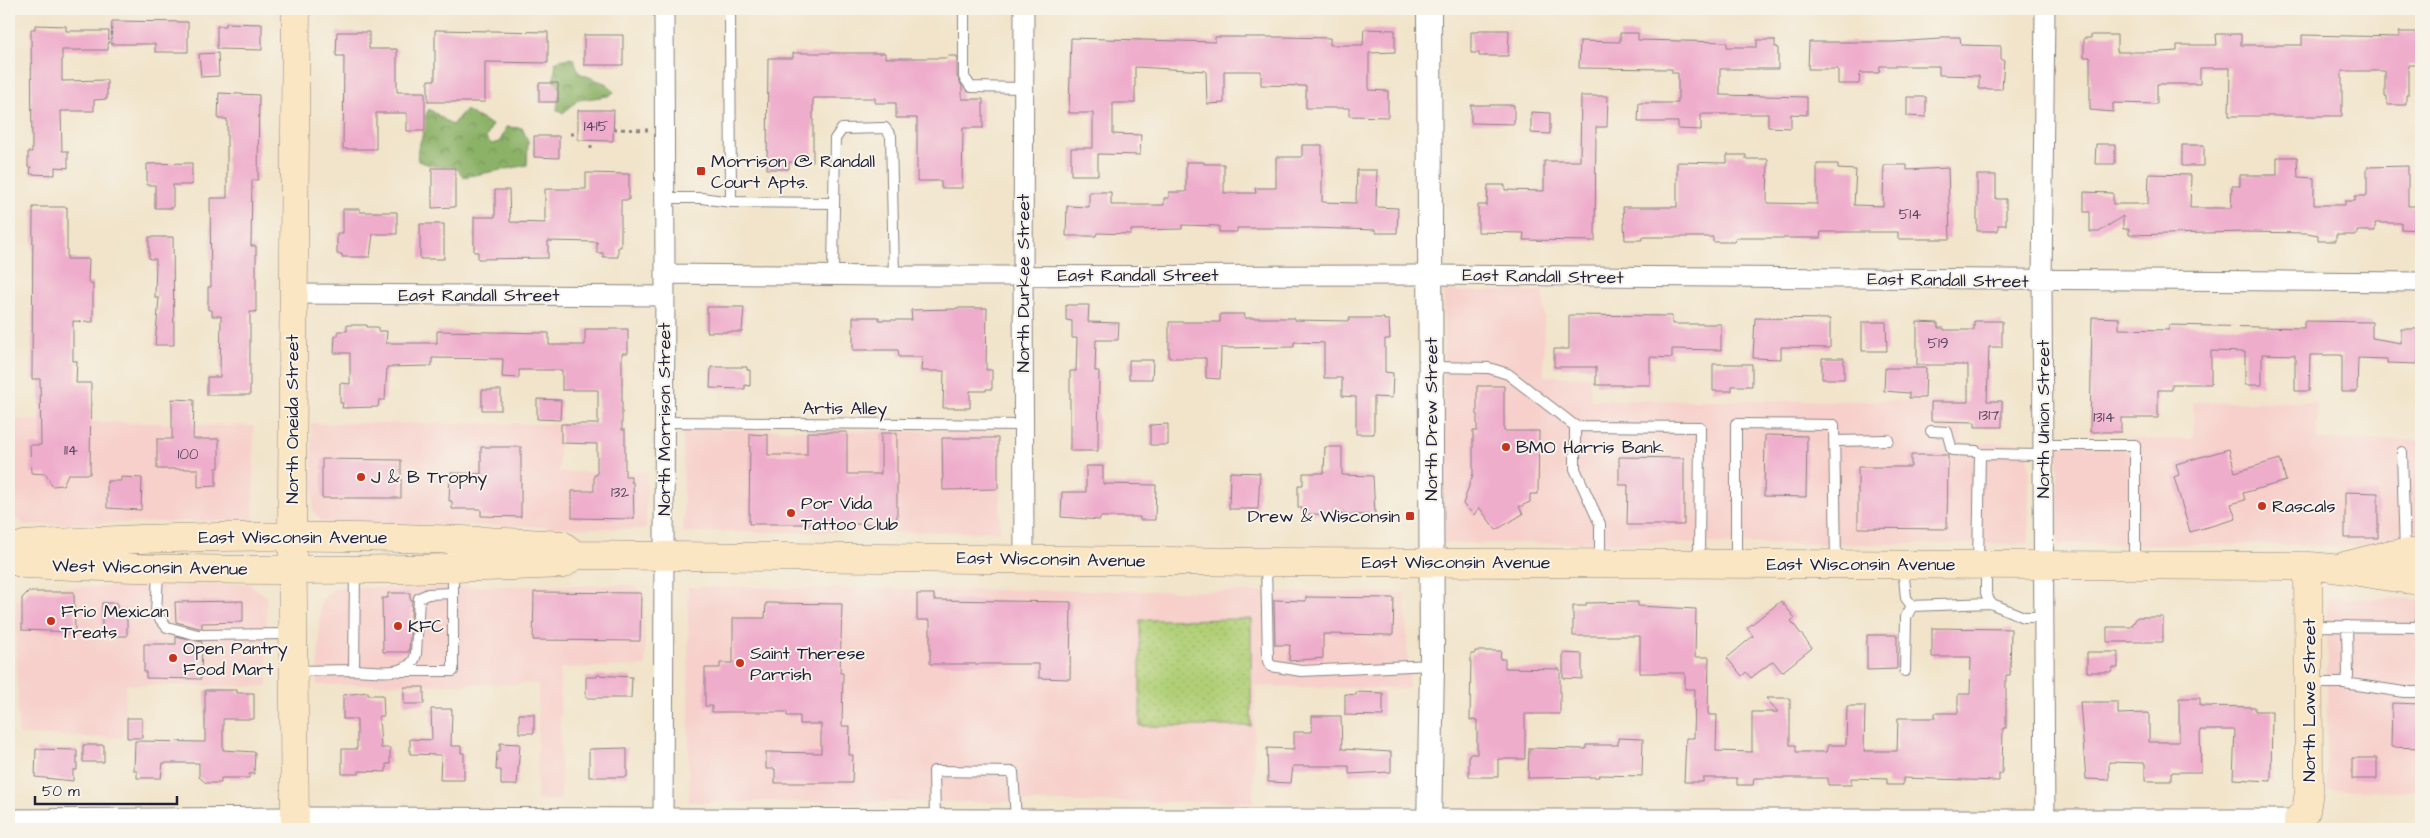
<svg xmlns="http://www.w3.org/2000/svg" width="2430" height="838" font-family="'Architects Daughter',sans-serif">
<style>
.built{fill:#f7d0cb}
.forest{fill:url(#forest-crowns);stroke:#576a51}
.garden{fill:url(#garden-dots);stroke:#697858}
.building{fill:#efadcc}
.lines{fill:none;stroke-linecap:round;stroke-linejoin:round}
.service-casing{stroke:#8a8382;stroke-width:12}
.minor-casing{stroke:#8a8382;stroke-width:21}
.tertiary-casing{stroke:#8a8382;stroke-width:26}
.secondary-casing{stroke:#8a8382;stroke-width:29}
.path{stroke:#8a8382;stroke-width:3;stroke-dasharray:4 4;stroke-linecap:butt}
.service{stroke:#fff;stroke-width:10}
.minor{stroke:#fff;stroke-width:19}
.tertiary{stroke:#fff;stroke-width:24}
.secondary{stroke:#fbe6c4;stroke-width:28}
.poi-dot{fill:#c8321e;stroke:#f7f3e8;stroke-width:2}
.labels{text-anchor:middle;stroke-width:4;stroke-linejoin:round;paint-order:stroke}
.number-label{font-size:15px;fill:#55455f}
.poi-label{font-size:18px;fill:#22223b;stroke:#f7f3e8;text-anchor:start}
.street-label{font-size:18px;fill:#22223b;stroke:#f7f3e8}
</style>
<defs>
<pattern id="forest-crowns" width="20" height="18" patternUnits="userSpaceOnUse" patternTransform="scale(1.25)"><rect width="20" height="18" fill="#8cb267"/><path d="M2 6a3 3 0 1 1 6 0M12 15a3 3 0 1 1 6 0" fill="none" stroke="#729056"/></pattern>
<pattern id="garden-dots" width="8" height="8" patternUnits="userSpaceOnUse" patternTransform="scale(1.25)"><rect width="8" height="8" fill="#b0cf76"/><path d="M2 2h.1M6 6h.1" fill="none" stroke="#97b167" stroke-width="1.8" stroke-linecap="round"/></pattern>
</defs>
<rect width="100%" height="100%" fill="#f7f3e8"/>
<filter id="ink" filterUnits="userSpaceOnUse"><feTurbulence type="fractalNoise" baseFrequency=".02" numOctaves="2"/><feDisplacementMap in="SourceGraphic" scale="10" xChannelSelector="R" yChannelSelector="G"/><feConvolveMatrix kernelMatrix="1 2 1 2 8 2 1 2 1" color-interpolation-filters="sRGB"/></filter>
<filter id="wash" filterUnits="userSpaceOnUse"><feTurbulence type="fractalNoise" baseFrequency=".0096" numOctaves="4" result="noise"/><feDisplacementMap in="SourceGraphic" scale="20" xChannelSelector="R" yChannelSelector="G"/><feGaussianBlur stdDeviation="1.12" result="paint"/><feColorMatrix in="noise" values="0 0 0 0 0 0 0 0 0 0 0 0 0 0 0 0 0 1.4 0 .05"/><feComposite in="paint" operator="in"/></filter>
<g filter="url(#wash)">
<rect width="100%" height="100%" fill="#f1e4ca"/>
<path class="built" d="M1444,291H1544V376L1590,377L1591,400L1961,401L1962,443H2029V544L1443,543Z
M2193,402H2317V440H2421V541L2414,546L2058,544V439H2193Z
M9,419L254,426L253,520L25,525L12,516Z
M311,423L559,424V472H647L646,529L321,522L313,511Z
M683,429L1001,432L1000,532H684Z
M248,583L267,597V686L126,685L123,738L18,735L16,601L29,588Z
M631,585L643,592L646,666L560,668L561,800H537L538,684L317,685L321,601L335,588Z
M688,587L1405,593L1409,689L1255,686L1253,802H689Z
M2327,598L2421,599V791L2327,790Z"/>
<path class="forest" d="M569,58L574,59L579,73L607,84L614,92L608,96L578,100L563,113L557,110L560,89L554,81L556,61Z
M429,109L452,125L465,110L492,125L486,138L492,144L500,142L506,127L522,128L528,141L527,165L464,177L455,167L433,166L418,161C416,145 420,147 423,133C426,122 422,121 429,109Z"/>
<path class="garden" d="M1251,619V726H1140V620Z"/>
<g id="blocks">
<path class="building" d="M112,21L188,22V52H155V44H111Z
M226,23L262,24V50L217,49V26H226Z
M35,25L66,26V31H109L108,50H62V81L107,80V99L94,100V111H61L62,151H68V168L55,167V175L30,174L31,167H28V152H32L31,29H35Z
M1364,29L1395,30V52L1369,53V90L1388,91V117L1349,116V108H1306V86L1261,85V71H1224V103L1207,104L1206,71L1135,67V103H1113V134L1141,135L1140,155L1098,154V175H1071V148H1093V113H1069L1071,38L1215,42V37H1284L1330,38V45H1363Z
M435,30L548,32V63L485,62V102H428V80H435Z
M1479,30H1509L1508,56H1479V53H1471V32H1479Z
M337,32H369V49H397V92H425V131H407V113H376V149H343L344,56H336Z
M2399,32H2421V65H2408V95H2406V105H2387V96H2385V71H2342V116H2229L2230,68H2200V84H2157V104L2113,103V112L2090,110V57H2084V38H2091V35H2117V52H2161L2177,51V45H2217L2216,34H2241V45H2302V35L2399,37Z
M1620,33H1638V40L1727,42V47H1757V40H1775V47H1778V69H1720V95L1807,97V115L1791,114V128L1768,127V114H1701V130L1678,129V122H1638L1639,103H1678V73H1672V69L1579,68L1580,41L1620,42Z
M584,35H623V65H584Z
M1941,37H1960L1961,45L2001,46V60H2004L2002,89H1979V76L1939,75V66H1880L1879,73H1860L1859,84H1838V69H1808L1809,42H1893L1941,39Z
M218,53L219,76L201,77L199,54Z
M793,53H885V58H947L948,56H957V77L962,86V99H983V128H963L962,188H941V181H917V118H896V103H875V98H813V162H789V169H767L768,58H793Z
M539,83H558V102H539Z
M219,93L259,95L258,180H252L251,246H256V312H250V395H207V377H220V371L221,316H212V310H208V287H211L210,198H227V119H218Z
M1581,96H1608L1607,127H1596L1595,241L1523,240L1524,233L1478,232V205H1487L1488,185H1505V190L1544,191V161H1580Z
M1907,97H1926V117L1907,116Z
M1471,105H1514V124L1471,123Z
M578,110H614L613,141L578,140Z
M1531,112L1550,113V134L1531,133Z
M534,136H559V158L534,157Z
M2096,144H2115V164H2095Z
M1302,145H1322V202L1356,203L1357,170H1377L1376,207L1398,208L1397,233H1376V230L1312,228H1237V232H1219V226L1182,225V229L1131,230V234L1097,233L1096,236H1066L1067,206L1089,207V192H1111V205H1164V198H1169V192H1186V162H1204V164H1224V193H1256L1255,188H1276V157H1302Z
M2182,145H2204V166H2182Z
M1727,155H1746V159H1768L1767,203L1817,204V164H1838V169L1856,170L1854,205L1883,206L1884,165H1907V170L1948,168L1950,239H1898V232H1821L1820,238H1736L1735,242H1713V237H1642V240H1625L1623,207H1677V162L1727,163Z
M2277,157H2297L2298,177L2314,178V205H2345V201H2355V196H2367V167L2408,166V206H2421V230L2401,229V223H2375V231H2357V235H2336V241H2318V235L2307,233L2244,232L2129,235V229H2123V216L2099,232H2090V212H2084V192L2113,193V204H2148L2149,174L2191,175L2190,208H2231L2232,186H2240V175H2277Z
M192,163V185H173V208H155V185H147V164Z
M432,168H455V207L432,208Z
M586,173L629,174V200H621V247H618V257H603V253H597V242L548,241V258L478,259V252H474V217H495V190H509L510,222L545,223V189H586Z
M1977,175H1996V199H2006V225H1998V231H1977Z
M33,207H67V259H89L88,283H93V322L73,321V361H77L76,383H91L90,474H68L63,485L52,486L46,474L31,473L30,445H41L40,379H32Z
M343,209H360V212H397V234H373L370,257H342V254H337V233H343Z
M420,224H444V259H420Z
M149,237H173L174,345H155L159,298H155L156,259H149Z
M1066,305H1089L1088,322L1119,323L1118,340H1096L1095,371H1099L1098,451H1070V371H1076L1077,338H1072V321L1066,320Z
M707,307H744L742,332H707Z
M956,308H987L986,370H992V389H986V391H970V408H943L944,371H921L922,357H899L898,350H853V317H879V320H912L911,310L956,309Z
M1220,314H1245L1244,318H1294V320L1349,321V318H1384V320H1389L1390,339H1385V372L1393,373L1392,398L1374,397V434H1356V397L1342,396V378H1324V343L1294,342V347L1221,348L1220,379L1206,378V358H1169V322H1220Z
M1569,315L1672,316V324H1721V350L1672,349V358L1650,357V385H1596V367H1554V349H1569Z
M2092,317L2119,318V329L2169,330V325L2304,328V321L2372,322V338L2401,343V329H2419L2418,364L2387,363V359L2358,358L2357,392H2342V355H2310L2309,391H2295V355L2262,354V385H2245V352L2211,351V384H2172V390H2158V418H2121V432H2090Z
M1755,318L1830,319V348L1781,347V359L1753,358Z
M1974,321H2002V347H1989L1987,401H2002V427H1975V422L1931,421V402H1968V365H1917V322L1938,323V328H1944V330H1974Z
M1862,322H1886L1887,351H1862Z
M347,325H367V327H378V331H387L386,343H437V331L549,333V345H585V329H628V353H622V430H625V476H631V482H633L634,519L572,518V491H594V475H597V444L561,443V424H598V390H562V370H519V378L502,377L503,359L432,358V366L387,367L385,400H379L378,407L342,408L343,403H340V383L350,384V353H334L335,336H338V331H347Z
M1822,358H1844V379H1822Z
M1129,360H1153L1152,379H1129Z
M1713,364H1752V386H1732V391H1713Z
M711,367H747V370H750V386L745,385V389L710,388Z
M1885,368H1926L1925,398H1909V393L1884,391Z
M1477,386H1504V431H1539L1538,494H1530V502L1519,507L1523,514L1496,530L1479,507L1474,515L1463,504L1473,474V431H1477Z
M482,390H501V410H482Z
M172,399L194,400L193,439H219V468H216V486L198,487V469H157V439H172Z
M537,399L561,400L560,420L537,419Z
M1168,424V445H1150V425Z
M807,432H847V474H881V433H897V524H749L750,434L768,435V455H807Z
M1765,435L1807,436L1806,497L1764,496Z
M942,438H998V489L943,490Z
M481,447H521V517L481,516V509H452V501H449L450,473L481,474Z
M1325,447H1342V475L1373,476L1375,515L1302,514V508H1298V485H1303V473H1324Z
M2229,449L2235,472L2280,459L2286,481L2243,493L2245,500L2231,504L2236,519L2190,532L2174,477L2179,475L2176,464Z
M1911,455H1948L1947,529L1858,528V467H1911Z
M1619,457L1684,458V525H1627L1628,485H1619Z
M322,459L401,460V498H322Z
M1086,466H1103V484L1156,485L1155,520H1140V517H1100V520L1061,517L1062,492H1086Z
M1230,472L1260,473L1258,509H1229Z
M121,477L142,478L141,510L107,508V481H121Z
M2345,492L2378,493V538H2345Z
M28,592H74L75,632L22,630V598Z
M534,592L641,593L640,641L533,640Z
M388,593H410V599H412L409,652H383L382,598H388Z
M917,594H934V600L1071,602L1070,679L1039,678V664H930V620H917Z
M1306,597L1394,598L1393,635L1323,634V658L1289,661L1290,645H1275L1274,600L1306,601Z
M243,601V622L202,623V628H199L176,622L175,602Z
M1781,601L1795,618L1791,621L1812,648L1782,672L1773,661L1751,678L1746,672L1742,676L1727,658L1753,636L1747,628Z
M1638,602V606L1696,609L1695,657H1709L1708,712L1709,715H1717L1716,751L1752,752V712H1778L1766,698H1790V745H1796V752H1826L1828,745H1846L1847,706H1865L1864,751H1897L1898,718H1935V713H1958V694H1970L1971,657H1932V628L2011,629L2010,675H2006V728H2003L2002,774H1999V781L1903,778V785H1887V779L1851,778V785H1828V778H1754L1753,785H1737V778H1703V782H1684L1686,738H1694L1695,689H1685V673H1640V636H1573V606H1586V603Z
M102,603H117V609H127V636H102Z
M766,603L842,604L840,673H843L842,726H850L849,755H853L852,783H775V769H766V752L821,753V724H800V716H787V712H712V706H705V668H720V663H733V618H765Z
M2137,617H2163V642H2107V627H2131Z
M1867,635H1897V669L1867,670Z
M176,636L202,642L201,679L146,678V672H144V644H176Z
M1475,651H1501L1500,659H1505V668L1560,669V714H1525V759H1498V777H1469V754H1477V720H1470L1471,654H1475Z
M2087,652H2118V668H2112V672H2087Z
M1563,653L1582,654V679L1563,678Z
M597,675L632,677L631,698H586V677H597Z
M404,687H424V704H404Z
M205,690H237V693H254V719H223V750L255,752L254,774H249V778H221V783H206L199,777V763H163L161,778H137V771H134L135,741L205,742Z
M368,692V695H383L384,716H379L381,748H390V764H386V772L359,771V774H342V749H357V719H343V695Z
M1356,692L1383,693V716L1345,715V694L1356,695Z
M2179,698H2200V706L2255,707V711H2272L2271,781L2233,779L2235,730H2200L2201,772H2171V781H2145V763L2109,762V780L2086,779L2080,702H2118V714L2149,713V742H2179Z
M2392,703L2421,704V748L2391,747Z
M431,709H452L451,746H461V753H464V780H440L441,755L410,754V739L432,740Z
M519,714H534V733H519Z
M1312,716H1341L1342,749L1391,752V772L1349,774V766H1293L1291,783L1268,782L1267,748L1294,749V732H1312Z
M127,718H142V738H127Z
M1618,738L1643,739L1642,776L1599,775V777L1528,778L1529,748L1586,749V745H1618Z
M500,743L520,744L517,785H501V770H496L497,751H500Z
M83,745H104V762H83Z
M627,748V777H589V749Z
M36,749L77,750V770H73V781L35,777Z
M2352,758H2377V779H2352Z"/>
</g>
</g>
<g filter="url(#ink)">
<use href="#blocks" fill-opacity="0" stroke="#8a8382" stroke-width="1"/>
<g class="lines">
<defs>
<path id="service" d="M730,9L731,202
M964,9V77L971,87L1024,88
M664,198H701L731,202L834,203
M833,276L835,139L842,129L885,128L891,136L894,276
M1431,367L1489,368L1508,374L1575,426V469L1600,524V562
M664,422L1024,425
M1575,426L1700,427L1699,563
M1931,431L1947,432L1952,450L1976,451L1980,454
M1834,441L1888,440
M2044,445H2135V563
M2402,452L2405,553
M1736,562V424L1834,425L1836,564
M1266,563L1268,661L1271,666L1301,671L1432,665
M1978,564L1980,454L2044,455
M1986,565V593L1990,603L2024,617H2044
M1903,567L1906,598L1912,606
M158,571L156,614L167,627L198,635L291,634
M1912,606L1990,603
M2310,626L2418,627L2421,620
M354,670C373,670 411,679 416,654L419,598L428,594L453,593
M295,671L354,670L355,571
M400,671H453V539
M1905,671L1906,617L1912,606
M2310,683H2344L2404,692H2421
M2344,683L2348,676L2347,626
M935,819L934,771L1013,772L1016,819"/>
<path id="minor" d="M1024,9L1023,275L1024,558
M2045,9L2042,281L2045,829
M665,274L894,276L1430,275L2421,282
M293,294L665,296
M9,819L295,817L1016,819H2298
M663,829L665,274L664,9"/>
<path id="tertiary" d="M1429,829L1432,665L1429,9"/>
<path id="secondary" d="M9,550L24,545C203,533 382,534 562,545L575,555
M9,559L24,564C203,572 383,572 563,564L575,555L1266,562L2308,566C2346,567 2383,578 2421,581
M2344,566L2387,555L2421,552
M295,829L292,499L296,9
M2298,829V819L2306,811L2309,791L2308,566"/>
</defs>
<use href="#service" class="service-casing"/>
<use href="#minor" class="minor-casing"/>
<use href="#tertiary" class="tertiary-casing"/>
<use href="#secondary" class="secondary-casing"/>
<path class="path" d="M613,129L648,130
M570,134H578
M591,149V140"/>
<use href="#service" class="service"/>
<use href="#minor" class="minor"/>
<use href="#tertiary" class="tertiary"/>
<use href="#secondary" class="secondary"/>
</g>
</g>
<g class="poi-dot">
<rect x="696" y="166" width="10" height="10" rx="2.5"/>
<circle cx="1506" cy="447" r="5"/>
<circle cx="361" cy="477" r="5"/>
<circle cx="2262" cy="506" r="5"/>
<circle cx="791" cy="513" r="5"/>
<rect x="1405" y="511" width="10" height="10" rx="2.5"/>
<circle cx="51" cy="621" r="5"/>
<circle cx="398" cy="626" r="5"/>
<circle cx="173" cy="658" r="5"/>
<circle cx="740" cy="663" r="5"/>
</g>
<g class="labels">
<g class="number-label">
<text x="596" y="131">1415</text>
<text x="1910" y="219">514</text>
<text x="1938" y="348">519</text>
<text x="1989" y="420">1317</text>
<text x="2104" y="422">1314</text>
<text x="71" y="455">114</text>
<text x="188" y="459">100</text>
<text x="620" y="497">132</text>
</g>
<g class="poi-label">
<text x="711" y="167">Morrison @ Randall<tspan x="711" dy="21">Court Apts.</tspan></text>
<text x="1516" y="453">BMO Harris Bank</text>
<text x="371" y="483">J &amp; B Trophy</text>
<text x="801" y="509">Por Vida<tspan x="801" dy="21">Tattoo Club</tspan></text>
<text x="2272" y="512">Rascals</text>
<text x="1400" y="522" text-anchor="end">Drew &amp; Wisconsin</text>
<text x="61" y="617">Frio Mexican<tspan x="61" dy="21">Treats</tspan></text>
<text x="408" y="632">KFC</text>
<text x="183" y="654">Open Pantry<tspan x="183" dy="21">Food Mart</tspan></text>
<text x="750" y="659">Saint Therese<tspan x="750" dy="21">Parrish</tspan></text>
</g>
<g class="street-label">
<text x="1138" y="281">East Randall Street</text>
<text transform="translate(1543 276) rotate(1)" y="6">East Randall Street</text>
<text transform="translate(1948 280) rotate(1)" y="6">East Randall Street</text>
<text transform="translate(1023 283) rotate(-90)" y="6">North Durkee Street</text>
<text x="479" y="301">East Randall Street</text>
<text x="845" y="414">Artis Alley</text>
<text transform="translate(292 419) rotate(-90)" y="6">North Oneida Street</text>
<text transform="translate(664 419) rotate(-90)" y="6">North Morrison Street</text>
<text transform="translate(1431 419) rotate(-90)" y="6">North Drew Street</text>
<text transform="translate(2043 419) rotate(-90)" y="6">North Union Street</text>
<text x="293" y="543">East Wisconsin Avenue</text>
<text transform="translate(1051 559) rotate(1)" y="6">East Wisconsin Avenue</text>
<text x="1456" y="568">East Wisconsin Avenue</text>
<text x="1861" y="570">East Wisconsin Avenue</text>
<text transform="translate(150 567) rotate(1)" y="6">West Wisconsin Avenue</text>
<text transform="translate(2309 700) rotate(-90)" y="6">North Lawe Street</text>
</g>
</g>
<rect width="2430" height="838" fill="none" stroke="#f7f3e8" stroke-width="30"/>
<path d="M35 796v8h142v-8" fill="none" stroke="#22223b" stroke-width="2.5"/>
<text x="42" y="796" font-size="15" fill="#22223b" stroke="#f7f3e8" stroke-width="4" paint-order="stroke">50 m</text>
</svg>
